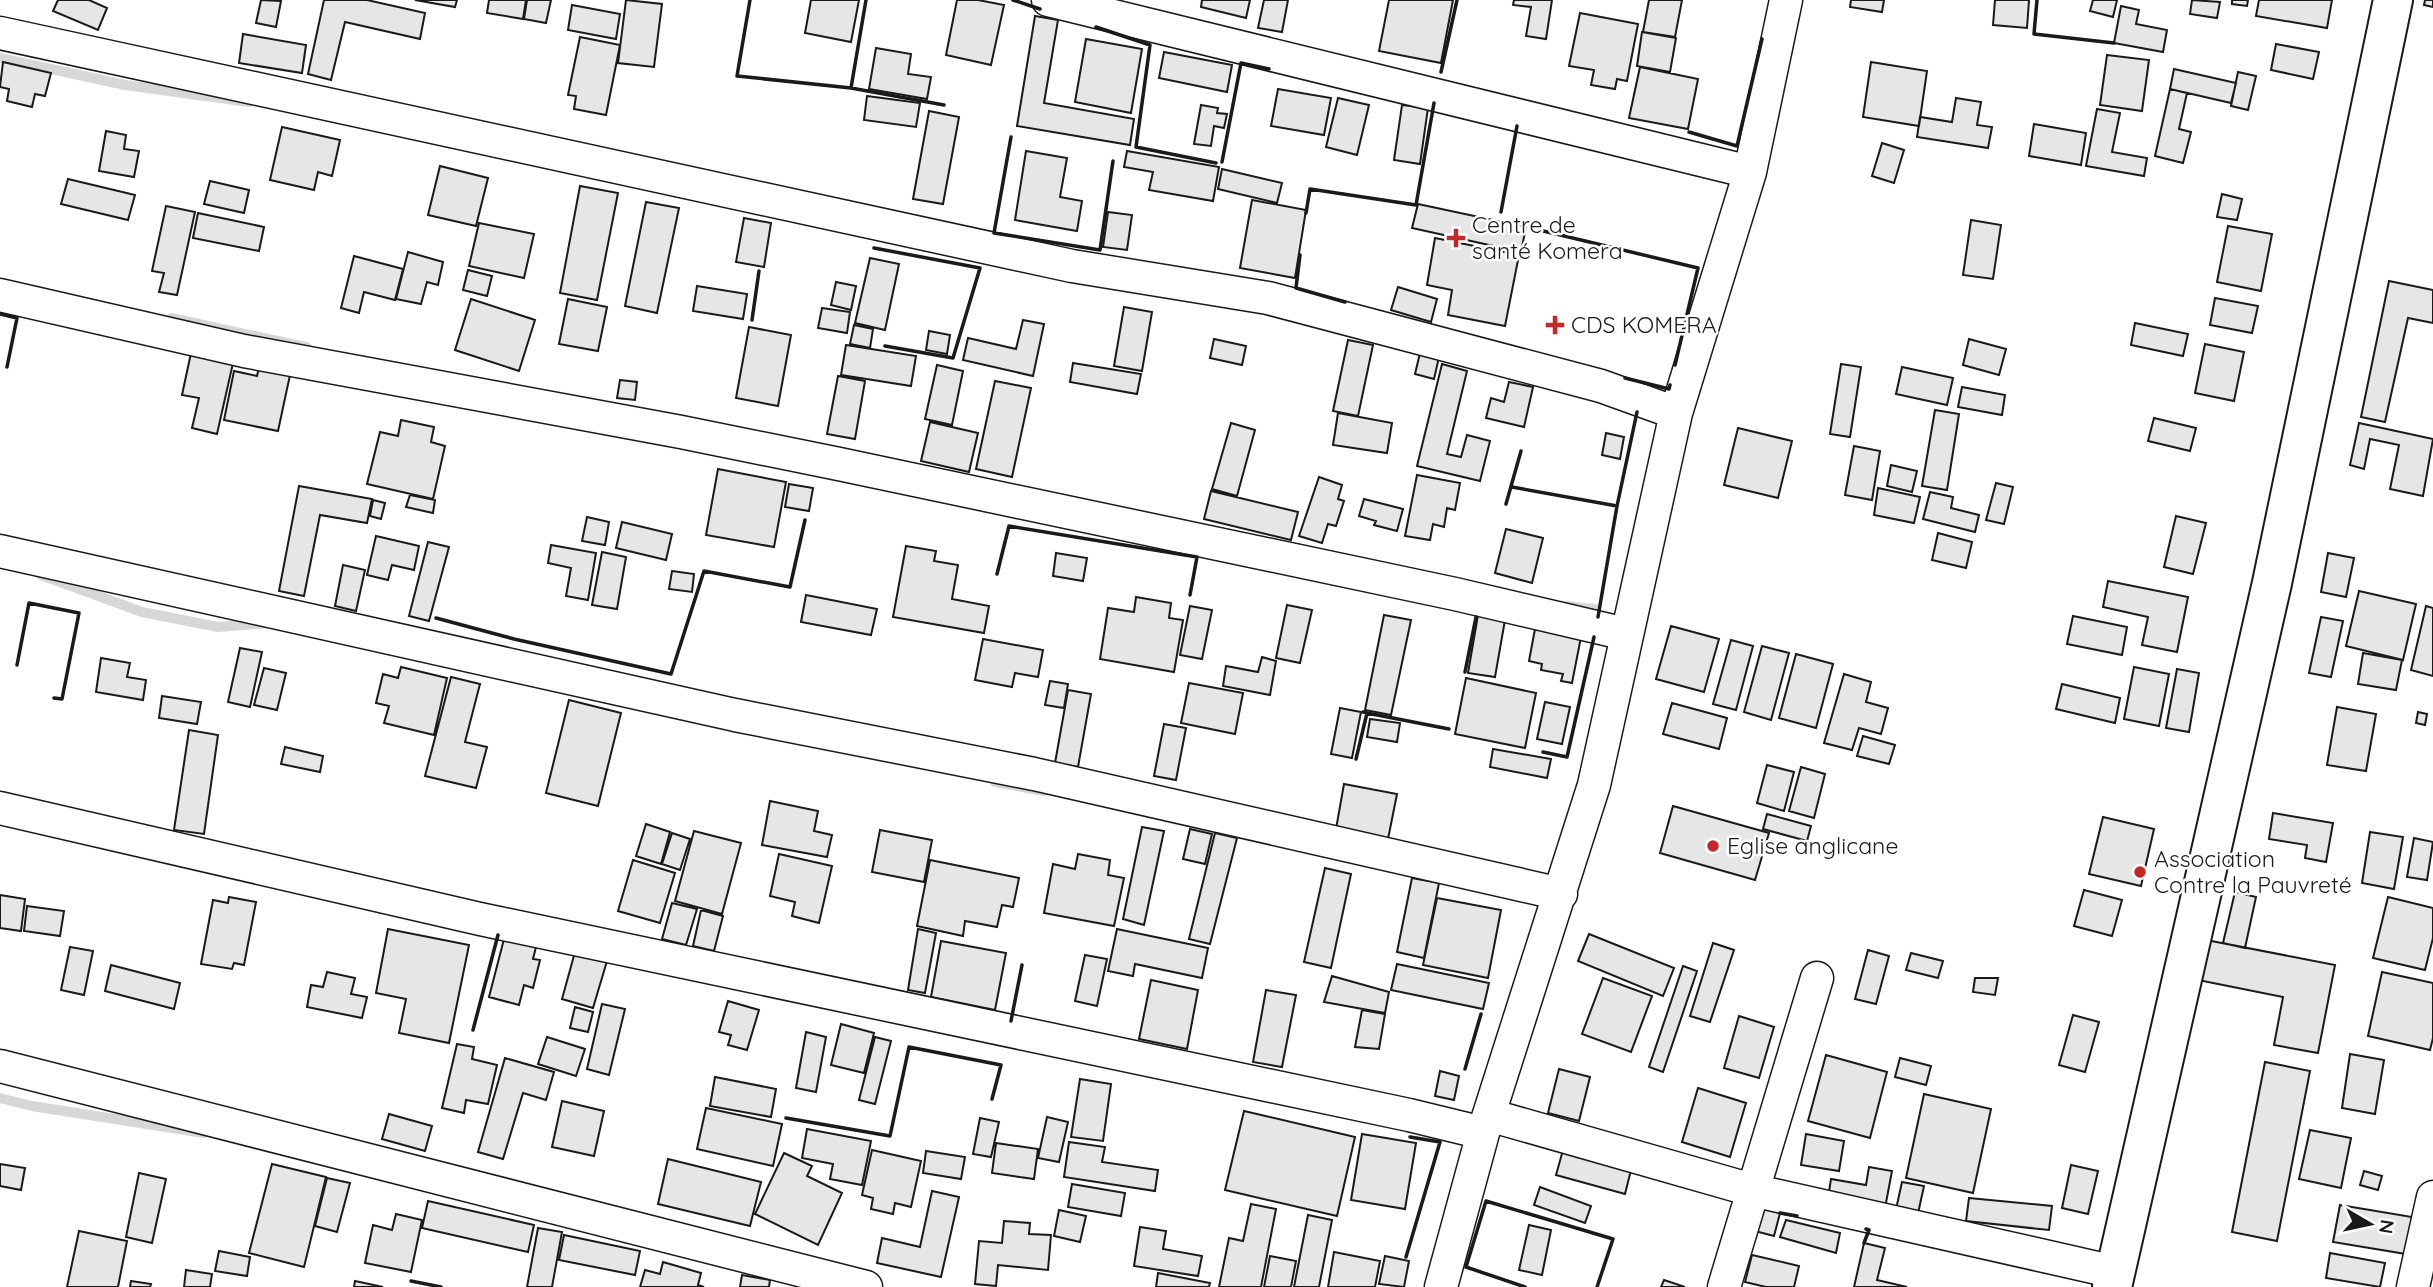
<svg xmlns="http://www.w3.org/2000/svg" width="2433" height="1287" font-family="Quicksand,sans-serif">
<style>
.lines{fill:none;stroke-linecap:round;stroke-linejoin:round}
.stream{stroke:#d7d7d7;stroke-width:10}
.building{fill:#e6e6e6;stroke:#1a1a1a;stroke-width:2}
.street-casing{stroke:#1a1a1a;stroke-width:35}
.primary-casing{stroke:#1a1a1a;stroke-width:42}
.street{stroke:#fff;stroke-width:32}
.primary{stroke:#fff;stroke-width:38}
.wall{stroke:#1a1a1a;stroke-width:3.5}
.poi-dot{fill:#c62828;stroke:#fff;stroke-width:2.5}
.labels{text-anchor:middle;stroke-width:5;stroke-linejoin:round;paint-order:stroke}
.poi-label{font-size:23px;fill:#1a1a1a;stroke:#fff;text-anchor:start}
</style>
<rect width="100%" height="100%" fill="#fff"/>
<g class="lines">
<path class="stream" d="M0,58L125,85L249,102
M171,318L306,347
M41,575L142,612L218,627L269,623
M1566,606L1595,609
M995,782L1044,791
M0,1098L32,1106L204,1133"/>
</g>
<path class="building" d="M58,0H89L107,8L98,30L53,11Z
M261,0L281,1L276,27L256,23Z
M324,0H367L425,13L420,39L345,22L331,80L308,74Z
M415,0H457L455,7Z
M489,0H526L523,19L487,13Z
M527,0H551L546,23L524,19Z
M626,0L662,4L654,67L618,63Z
M811,0H859L851,42L805,33Z
M957,0H978L1004,5L991,65L946,55Z
M1202,0H1250L1246,18L1201,7Z
M1264,0H1288L1282,32L1258,28Z
M1389,0H1453L1441,63L1379,51Z
M1514,0H1552L1546,39L1526,36L1531,7L1513,5Z
M1649,0H1682L1675,37L1643,32Z
M1851,0H1884L1882,12L1850,7Z
M1995,0H2029L2027,28L1993,25Z
M2093,0H2117L2113,17L2090,11Z
M2192,0L2220,2L2217,18L2190,14Z
M2232,0H2248L2247,6L2232,4Z
M2259,0H2332L2327,28L2256,16Z
M2425,0H2433V7L2424,5Z
M572,5L620,14L616,39L568,30Z
M2121,6L2139,10L2136,24L2167,30L2163,52L2114,43Z
M1580,13L1638,24L1627,81L1617,79L1615,89L1591,85L1594,70L1569,66Z
M1035,16L1058,20L1044,103L1134,119L1130,145L1017,126Z
M1642,32L1676,38L1670,72L1637,66Z
M243,34L306,45L302,73L239,63Z
M580,37L620,45L606,115L574,109L576,96L568,95Z
M1086,39L1142,49L1131,113L1075,102Z
M2276,44L2319,52L2313,79L2271,70Z
M876,48L911,54L908,74L931,77L927,99L869,89Z
M1164,52L1232,65L1227,92L1159,78Z
M2107,55L2149,60L2142,111L2100,105Z
M3,62L51,73L45,96L35,94L32,107L7,101L9,89L0,87Z
M1871,62L1927,71L1919,126L1863,117Z
M1640,67L1698,79L1688,129L1629,118Z
M2174,69L2236,83L2231,103L2170,89Z
M2238,72L2256,76L2248,110L2231,106Z
M1278,89L1331,98L1324,135L1271,126Z
M2170,89L2187,93L2179,129L2191,132L2183,163L2155,156Z
M867,96L920,103L916,127L864,120Z
M1338,98L1369,105L1357,155L1326,147Z
M1956,98L1981,102L1977,125L1992,127L1988,148L1917,137L1920,117L1952,122Z
M1201,105L1218,108L1217,113L1227,114L1224,128L1214,126L1211,146L1194,144Z
M1402,105L1428,108L1420,164L1394,160Z
M2097,109L2120,113L2112,152L2147,158L2144,176L2086,166Z
M929,111L959,117L943,204L913,199Z
M2034,124L2086,133L2081,165L2029,156Z
M282,127L340,140L332,176L318,172L314,190L270,180Z
M106,131L126,135L124,149L139,151L134,177L99,171Z
M1882,143L1904,150L1894,183L1872,176Z
M1026,151L1067,158L1060,197L1082,201L1077,231L1015,220Z
M1127,151L1219,167L1213,201L1149,190L1153,172L1124,167Z
M440,166L488,178L476,226L428,215Z
M1222,169L1282,183L1277,203L1218,189Z
M68,179L135,195L128,220L61,204Z
M210,181L249,190L244,213L204,204Z
M580,186L618,193L597,300L560,293Z
M2222,194L2242,199L2237,220L2217,217Z
M1252,200L1306,210L1295,278L1240,268Z
M646,202L679,208L657,313L625,306Z
M1418,204L1526,227L1521,252L1412,228Z
M166,206L195,212L177,295L159,292L164,273L152,271Z
M1108,212L1132,215L1127,250L1103,247Z
M198,213L264,227L259,251L193,238Z
M744,218L771,223L764,267L736,262Z
M1971,220L2001,225L1993,279L1963,275Z
M479,223L534,234L524,278L469,266Z
M2228,226L2272,234L2261,291L2217,282Z
M1435,238L1519,255L1505,326L1448,315L1452,290L1427,285Z
M408,252L443,262L438,285L427,282L421,304L396,299Z
M354,256L403,269L395,300L364,292L359,313L341,308Z
M870,258L899,264L885,330L855,323Z
M468,270L492,276L487,296L463,290Z
M2389,281L2433,290V323L2408,318L2385,422L2361,417Z
M836,282L856,286L851,310L831,305Z
M697,286L747,294L743,319L693,311Z
M1398,287L1437,299L1431,322L1391,310Z
M2215,298L2258,306L2252,333L2210,325Z
M471,299L535,320L519,371L455,350Z
M568,299L607,307L598,351L559,344Z
M1124,307L1152,312L1142,371L1114,366Z
M822,308L850,312L847,333L818,328Z
M1023,320L1044,324L1033,376L963,360L968,338L1016,349Z
M2135,323L2188,334L2183,356L2131,345Z
M854,325L873,329L870,348L850,344Z
M749,327L791,335L778,406L736,398Z
M929,331L950,335L947,354L926,350Z
M1214,339L1246,346L1242,365L1210,358Z
M1969,339L2006,349L1999,375L1963,365Z
M1348,340L1373,345L1358,416L1333,411Z
M2205,344L2244,352L2234,401L2195,393Z
M846,345L916,356L911,386L841,375Z
M191,353L233,363L217,434L192,428L199,398L182,395Z
M1420,353L1439,357L1434,379L1415,374Z
M1073,363L1141,374L1137,394L1070,382Z
M1442,364L1467,371L1447,454L1461,457L1467,435L1490,441L1480,481L1417,466Z
M1841,364L1861,367L1850,437L1830,434Z
M937,365L963,371L952,425L925,419Z
M1902,367L1953,378L1947,405L1896,394Z
M259,368L290,375L278,431L224,420L234,371L257,376Z
M838,376L865,381L855,439L827,434Z
M620,380L637,382L635,400L617,398Z
M995,381L1031,388L1012,477L976,469Z
M1509,382L1533,387L1524,427L1486,418L1491,398L1504,402Z
M1962,387L2005,395L2002,415L1958,407Z
M1935,410L1959,414L1947,490L1922,486Z
M1338,413L1392,423L1387,453L1333,445Z
M2154,418L2196,428L2190,451L2148,441Z
M401,420L434,427L431,442L445,446L433,499L367,484L380,432L398,436Z
M930,422L978,433L969,472L921,461Z
M1231,423L1255,430L1237,496L1212,489Z
M2359,423L2433,439L2423,496L2390,489L2399,445L2370,439L2364,469L2350,465Z
M1738,428L1792,441L1778,498L1724,485Z
M1606,433L1624,437L1620,459L1602,455Z
M1854,446L1880,451L1872,500L1845,495Z
M1891,465L1917,471L1912,492L1887,486Z
M718,469L786,482L774,547L706,535Z
M1417,475L1460,483L1455,510L1447,508L1444,527L1433,524L1430,540L1405,536Z
M1319,477L1342,485L1338,499L1344,501L1336,526L1328,524L1322,543L1299,536Z
M1996,483L2013,487L2004,524L1986,520Z
M789,484L813,488L809,511L785,507Z
M299,486L372,499L367,523L320,515L304,596L279,591Z
M1878,488L1920,497L1914,523L1874,515Z
M1211,491L1298,512L1291,540L1204,519Z
M1930,492L1953,497L1951,508L1979,515L1975,532L1923,519Z
M410,495L435,500L433,513L406,507Z
M1364,499L1403,509L1397,531L1374,525L1376,521L1359,516Z
M373,500L385,503L381,519L370,516Z
M2176,516L2206,523L2193,574L2164,567Z
M587,517L609,522L605,545L582,541Z
M622,522L672,534L666,560L616,548Z
M1506,529L1543,538L1532,583L1495,573Z
M1938,533L1972,542L1966,568L1932,560Z
M376,536L419,546L414,570L392,565L388,580L367,575Z
M428,542L449,547L429,621L409,616Z
M551,545L596,553L588,600L566,596L571,568L548,563Z
M906,546L936,551L934,561L958,565L952,599L989,606L984,633L893,617Z
M602,552L626,557L617,609L592,605Z
M1056,553L1087,558L1083,581L1053,576Z
M2328,553L2354,558L2346,597L2321,592Z
M343,565L365,570L356,611L335,606Z
M672,571L694,574L692,592L669,589Z
M2108,581L2188,597L2177,652L2142,645L2148,617L2103,607Z
M2359,591L2416,604L2403,660L2346,646Z
M806,595L877,609L871,635L801,622Z
M1136,597L1171,603L1169,618L1183,620L1174,672L1100,659L1108,608L1134,612Z
M1287,605L1312,610L1300,663L1276,658Z
M1190,606L1212,610L1202,659L1180,655Z
M2426,606L2433,608V676L2411,670Z
M1384,615L1411,620L1391,715L1365,710Z
M1478,615L1505,620L1495,677L1468,673Z
M2073,616L2127,627L2122,655L2067,644Z
M2321,617L2343,621L2331,677L2309,673Z
M1671,626L1719,639L1704,692L1656,679Z
M1535,629L1581,637L1572,683L1561,681L1563,674L1541,670L1542,664L1529,661Z
M983,639L1043,650L1038,677L1015,673L1012,687L975,680Z
M1731,640L1753,646L1736,710L1713,704Z
M1762,646L1789,653L1771,720L1744,712Z
M240,648L262,652L250,707L228,702Z
M2363,653L2402,660L2396,690L2358,684Z
M1796,654L1833,664L1816,728L1779,718Z
M1262,657L1276,661L1270,695L1223,686L1226,666L1258,672Z
M101,658L130,663L127,677L146,680L143,700L96,692Z
M401,667L447,678L434,735L384,723L389,706L376,703L383,674L398,678Z
M2134,667L2169,674L2159,726L2124,719Z
M264,668L286,673L277,710L254,705Z
M2177,669L2199,673L2189,732L2166,728Z
M1844,674L1871,682L1866,702L1888,708L1881,734L1859,728L1852,750L1824,743Z
M451,677L480,684L465,742L487,747L476,788L425,776Z
M1466,678L1536,693L1525,748L1455,734Z
M1050,681L1068,684L1064,708L1045,705Z
M1189,683L1243,693L1235,734L1181,723Z
M2062,684L2120,698L2115,723L2056,709Z
M1068,690L1091,694L1078,767L1055,763Z
M162,696L201,702L197,724L159,718Z
M569,700L621,713L598,806L546,793Z
M1545,702L1570,707L1562,744L1537,739Z
M1672,703L1727,718L1719,749L1663,734Z
M2337,707L2376,714L2366,771L2327,765Z
M1340,708L1361,712L1352,758L1331,754Z
M2418,712L2427,714L2425,725L2416,723Z
M1370,719L1400,723L1397,742L1367,737Z
M1164,724L1186,728L1176,780L1154,776Z
M189,730L218,735L204,834L174,830Z
M1863,736L1895,745L1889,764L1857,756Z
M285,747L323,756L320,772L281,764Z
M1493,749L1551,759L1547,778L1490,767Z
M1767,765L1794,772L1784,811L1757,803Z
M1801,767L1825,774L1814,818L1789,811Z
M1344,784L1397,794L1388,839L1336,829Z
M770,801L818,811L814,831L832,835L827,857L762,845Z
M1673,806L1769,833L1755,880L1660,853Z
M2273,813L2333,823L2326,862L2305,858L2307,845L2269,839Z
M1767,814L1811,826L1807,841L1763,829Z
M2103,817L2154,829L2141,886L2089,874Z
M646,824L670,832L661,864L636,856Z
M1142,827L1164,831L1144,925L1123,919Z
M1190,829L1212,834L1205,864L1183,859Z
M880,830L932,840L924,882L872,872Z
M694,831L741,843L722,914L675,901Z
M2370,832L2403,837L2394,889L2362,883Z
M672,833L690,839L680,870L662,864Z
M1215,833L1237,838L1210,944L1189,939Z
M2414,838L2433,842L2427,880L2407,877Z
M779,854L832,866L819,923L792,916L795,902L770,896Z
M1078,854L1110,860L1108,875L1124,878L1114,926L1044,913L1053,864L1075,869Z
M633,860L675,873L660,923L618,911Z
M930,860L1019,878L1013,907L1002,905L997,927L965,921L963,936L917,926Z
M1325,868L1351,874L1331,968L1304,962Z
M1412,878L1439,883L1424,958L1397,952Z
M2084,890L2122,900L2112,936L2074,926Z
M2235,892L2256,897L2245,948L2223,943Z
M0,895L25,899L21,931L0,928Z
M229,897L256,902L244,965L234,963L232,969L201,964L213,900L228,903Z
M2388,897L2433,908V938L2425,970L2373,958Z
M1437,898L1501,910L1488,978L1423,965Z
M672,903L697,909L686,945L662,939Z
M27,906L64,911L60,936L24,931Z
M701,910L723,916L714,951L693,946Z
M388,929L469,945L449,1043L399,1033L406,999L376,993Z
M918,929L936,933L925,993L908,990Z
M1117,929L1208,948L1202,978L1135,964L1133,976L1108,971Z
M1589,934L1674,968L1663,996L1578,961Z
M2196,938L2335,965L2318,1053L2274,1045L2283,997L2188,978Z
M504,939L536,947L533,959L540,960L533,988L524,985L519,1005L489,997Z
M941,941L1006,953L995,1010L931,997Z
M1713,943L1734,950L1710,1022L1690,1016Z
M70,947L93,951L84,995L61,990Z
M1868,950L1889,956L1876,1004L1855,999Z
M575,952L607,961L593,1008L562,999Z
M1911,953L1943,961L1938,978L1906,970Z
M1085,955L1107,959L1097,1006L1075,1001Z
M1397,964L1489,983L1483,1009L1391,990Z
M111,965L180,983L174,1009L105,991Z
M1683,966L1697,971L1663,1072L1649,1067Z
M327,972L355,978L351,994L367,997L362,1018L307,1007L311,985L323,987Z
M2382,972L2433,983V1038L2430,1050L2368,1036Z
M1332,976L1389,992L1385,1013L1324,1002Z
M1603,978L1652,996L1631,1052L1582,1034Z
M1975,978H1998L1995,995L1973,992Z
M1151,980L1198,990L1187,1049L1139,1039Z
M1266,990L1296,995L1282,1067L1253,1062Z
M728,1001L759,1010L747,1050L728,1045L731,1035L719,1032Z
M602,1004L625,1009L609,1075L587,1069Z
M575,1007L593,1012L588,1032L570,1028Z
M1362,1010L1385,1014L1379,1049L1355,1047Z
M2073,1015L2099,1022L2085,1072L2059,1065Z
M1739,1016L1774,1027L1759,1078L1724,1068Z
M841,1024L874,1033L864,1073L831,1065Z
M806,1032L826,1037L816,1092L796,1088Z
M547,1037L585,1049L576,1076L538,1064Z
M875,1037L891,1041L875,1104L859,1100Z
M457,1044L474,1047L472,1059L497,1065L488,1104L466,1100L464,1113L442,1108Z
M2350,1054L2384,1060L2375,1114L2342,1108Z
M1826,1055L1887,1072L1870,1138L1808,1121Z
M505,1058L554,1072L546,1100L523,1093L503,1159L478,1152Z
M1900,1058L1931,1066L1926,1085L1895,1077Z
M2265,1062L2310,1071L2277,1241L2232,1232Z
M1559,1069L1590,1077L1579,1121L1548,1113Z
M1440,1071L1459,1076L1454,1100L1435,1096Z
M715,1077L776,1089L771,1117L710,1106Z
M1080,1079L1111,1084L1103,1141L1071,1137Z
M1698,1088L1746,1103L1730,1157L1682,1142Z
M1924,1094L1991,1109L1973,1193L1906,1178Z
M562,1101L604,1111L594,1156L552,1147Z
M706,1108L782,1124L773,1166L697,1149Z
M1244,1111L1355,1137L1337,1216L1225,1190Z
M389,1114L432,1126L425,1151L382,1139Z
M1047,1117L1068,1122L1059,1162L1038,1158Z
M980,1118L999,1122L991,1157L973,1154Z
M807,1129L871,1141L862,1185L830,1179L833,1164L802,1158Z
M2310,1130L2351,1138L2341,1188L2299,1179Z
M1362,1134L1416,1143L1405,1209L1351,1200Z
M1806,1134L1844,1141L1839,1171L1801,1165Z
M1069,1142L1105,1147L1102,1162L1158,1170L1155,1191L1064,1177Z
M996,1143L1038,1149L1034,1179L992,1173Z
M872,1150L921,1161L911,1207L895,1203L893,1214L871,1209L873,1198L862,1195Z
M1563,1150L1631,1170L1625,1194L1556,1175Z
M926,1151L965,1157L961,1179L923,1173Z
M784,1153L812,1166L807,1176L842,1193L818,1245L755,1214Z
M668,1159L761,1182L750,1226L658,1204Z
M0,1164L25,1168L21,1190L0,1186Z
M272,1164L326,1177L304,1267L249,1253Z
M2071,1165L2098,1171L2088,1214L2062,1208Z
M1869,1167L1892,1171L1885,1208L1828,1198L1831,1179L1866,1185Z
M2364,1171L2382,1176L2378,1190L2360,1185Z
M139,1173L166,1179L152,1243L126,1237Z
M327,1178L350,1183L337,1232L315,1226Z
M1902,1182L1924,1186L1917,1218L1895,1214Z
M1072,1184L1125,1193L1121,1216L1068,1207Z
M1540,1187L1591,1206L1585,1223L1534,1205Z
M932,1191L959,1197L941,1277L877,1263L882,1238L920,1247Z
M1969,1198L2052,1206L2049,1230L1966,1221Z
M428,1201L534,1225L528,1252L422,1228Z
M1251,1204L1276,1209L1261,1287H1219L1229,1238L1243,1241Z
M2340,1205L2412,1217L2406,1254L2333,1242Z
M1760,1208L1780,1213L1774,1236L1755,1231Z
M1059,1210L1086,1216L1080,1242L1054,1236Z
M396,1214L422,1220L411,1272L365,1263L373,1225L392,1230Z
M1308,1215L1332,1220L1319,1287H1294Z
M1786,1220L1840,1233L1836,1253L1780,1237Z
M1004,1221L1030,1223L1029,1234L1051,1235L1048,1270L998,1265L996,1286L975,1284L979,1241L1002,1243Z
M1529,1225L1551,1230L1542,1275L1519,1270Z
M1140,1227L1166,1231L1163,1249L1202,1256L1198,1276L1134,1266Z
M538,1228L562,1232L552,1287H527Z
M79,1231L127,1241L118,1287H67Z
M564,1235L640,1251L635,1275L559,1260Z
M1864,1243L1885,1248L1877,1280L1907,1287H1854Z
M219,1251L250,1257L247,1276L215,1271Z
M1334,1252L1380,1261L1375,1287H1328Z
M2330,1253L2385,1263L2380,1287L2326,1278Z
M1752,1255L1799,1266L1794,1287H1766L1745,1282Z
M1270,1256L1296,1261L1291,1287H1264Z
M1385,1256L1409,1261L1404,1287L1379,1284Z
M663,1262L701,1273L698,1285L704,1287H640L645,1270L660,1274Z
M186,1270L212,1274L210,1287H184Z
M1158,1273L1210,1283L1209,1287H1156Z
M742,1275L770,1280L769,1287H740Z
M1664,1280L1685,1287H1661Z
M131,1281L151,1284L150,1287H130Z
M355,1281L383,1287H354Z"/>
<g class="lines">
<defs>
<path id="street" d="M1048,0L1750,172
M0,33L1072,266L1268,298L1601,386L1676,413
M0,295L244,351L681,432L839,464L1455,594L1626,634
M0,551L735,715L1034,774L1561,894
M0,808L480,919L1409,1115L1483,1133
M0,1066L866,1287
M1489,1115L1752,1190L2115,1272
M1441,1287L1483,1133L1594,785L1676,413L1750,172L1786,0
M1724,1287L1817,978
M2413,1287L2433,1197"/>
<path id="primary" d="M2112,1287L2272,583L2393,0"/>
</defs>
<use href="#street" class="street-casing"/>
<use href="#primary" class="primary-casing"/>
<use href="#street" class="street"/>
<use href="#primary" class="primary"/>
<path class="wall" d="M750,0L737,76L851,88L944,105
M1013,0L1040,9
M2037,0L2034,34L2114,43
M1096,27L1150,45L1136,147L1216,163
M1441,72L1457,0
M851,88L866,0
M1689,132L1737,146L1762,39
M1011,137L994,233L1100,250L1113,161
M1222,162L1241,63L1269,69
M1501,212L1517,126
M1306,213L1310,189L1416,205L1434,103
M1535,229L1698,268L1675,365
M874,248L980,268L953,358L885,346
M1300,255L1296,288L1345,302
M0,314L17,318L7,367
M752,320L759,271
M1625,378L1669,389L1670,385
M1512,487L1617,506
M1506,504L1521,451
M997,574L1009,526L1197,557L1190,595
M1598,617L1617,506L1637,412
M436,618L514,639L671,674L704,571L790,587L805,520
M17,665L29,603L79,613L62,699L54,698
M1465,672L1476,617
M1367,713L1449,729
M1543,752L1567,757L1594,637
M1356,759L1367,713L1363,712
M1011,1021L1022,965
M473,1030L498,935
M1465,1069L1481,1014
M786,1118L890,1136L909,1047L1001,1065L992,1099
M1780,1213L1797,1216
M1864,1243L1869,1230L1866,1229
M1406,1257L1440,1142L1410,1137
M411,1281L441,1287
M1525,1287L1466,1267L1486,1201L1613,1239L1597,1287"/>
</g>
<g class="poi-dot">
<path d="M1452.5 227.5h7v7h7v7h-7v7h-7v-7h-7v-7h7z"/>
<path d="M1551.5 314.5h7v7h7v7h-7v7h-7v-7h-7v-7h7z"/>
<circle cx="1713" cy="846" r="7"/>
<circle cx="2140" cy="872" r="7"/>
</g>
<g class="labels">
<g class="poi-label">
<text x="1472" y="233">Centre de<tspan x="1472" dy="26">santé Komera</tspan></text>
<text x="1571" y="333">CDS KOMERA</text>
<text x="1727" y="854">Eglise anglicane</text>
<text x="2154" y="867">Association<tspan x="2154" dy="26">Contre la Pauvreté</tspan></text>
</g>
</g>
<g transform="translate(2370 1224) rotate(99)" stroke="#ffffff" stroke-width="5" paint-order="stroke">
<path d="M0-5L12 26L0 18L-12 26Z" fill="#1a1a1a"/>
<text y="-10" font-size="19" font-weight="bold" text-anchor="middle" fill="#1a1a1a">N</text>
</g>
</svg>
